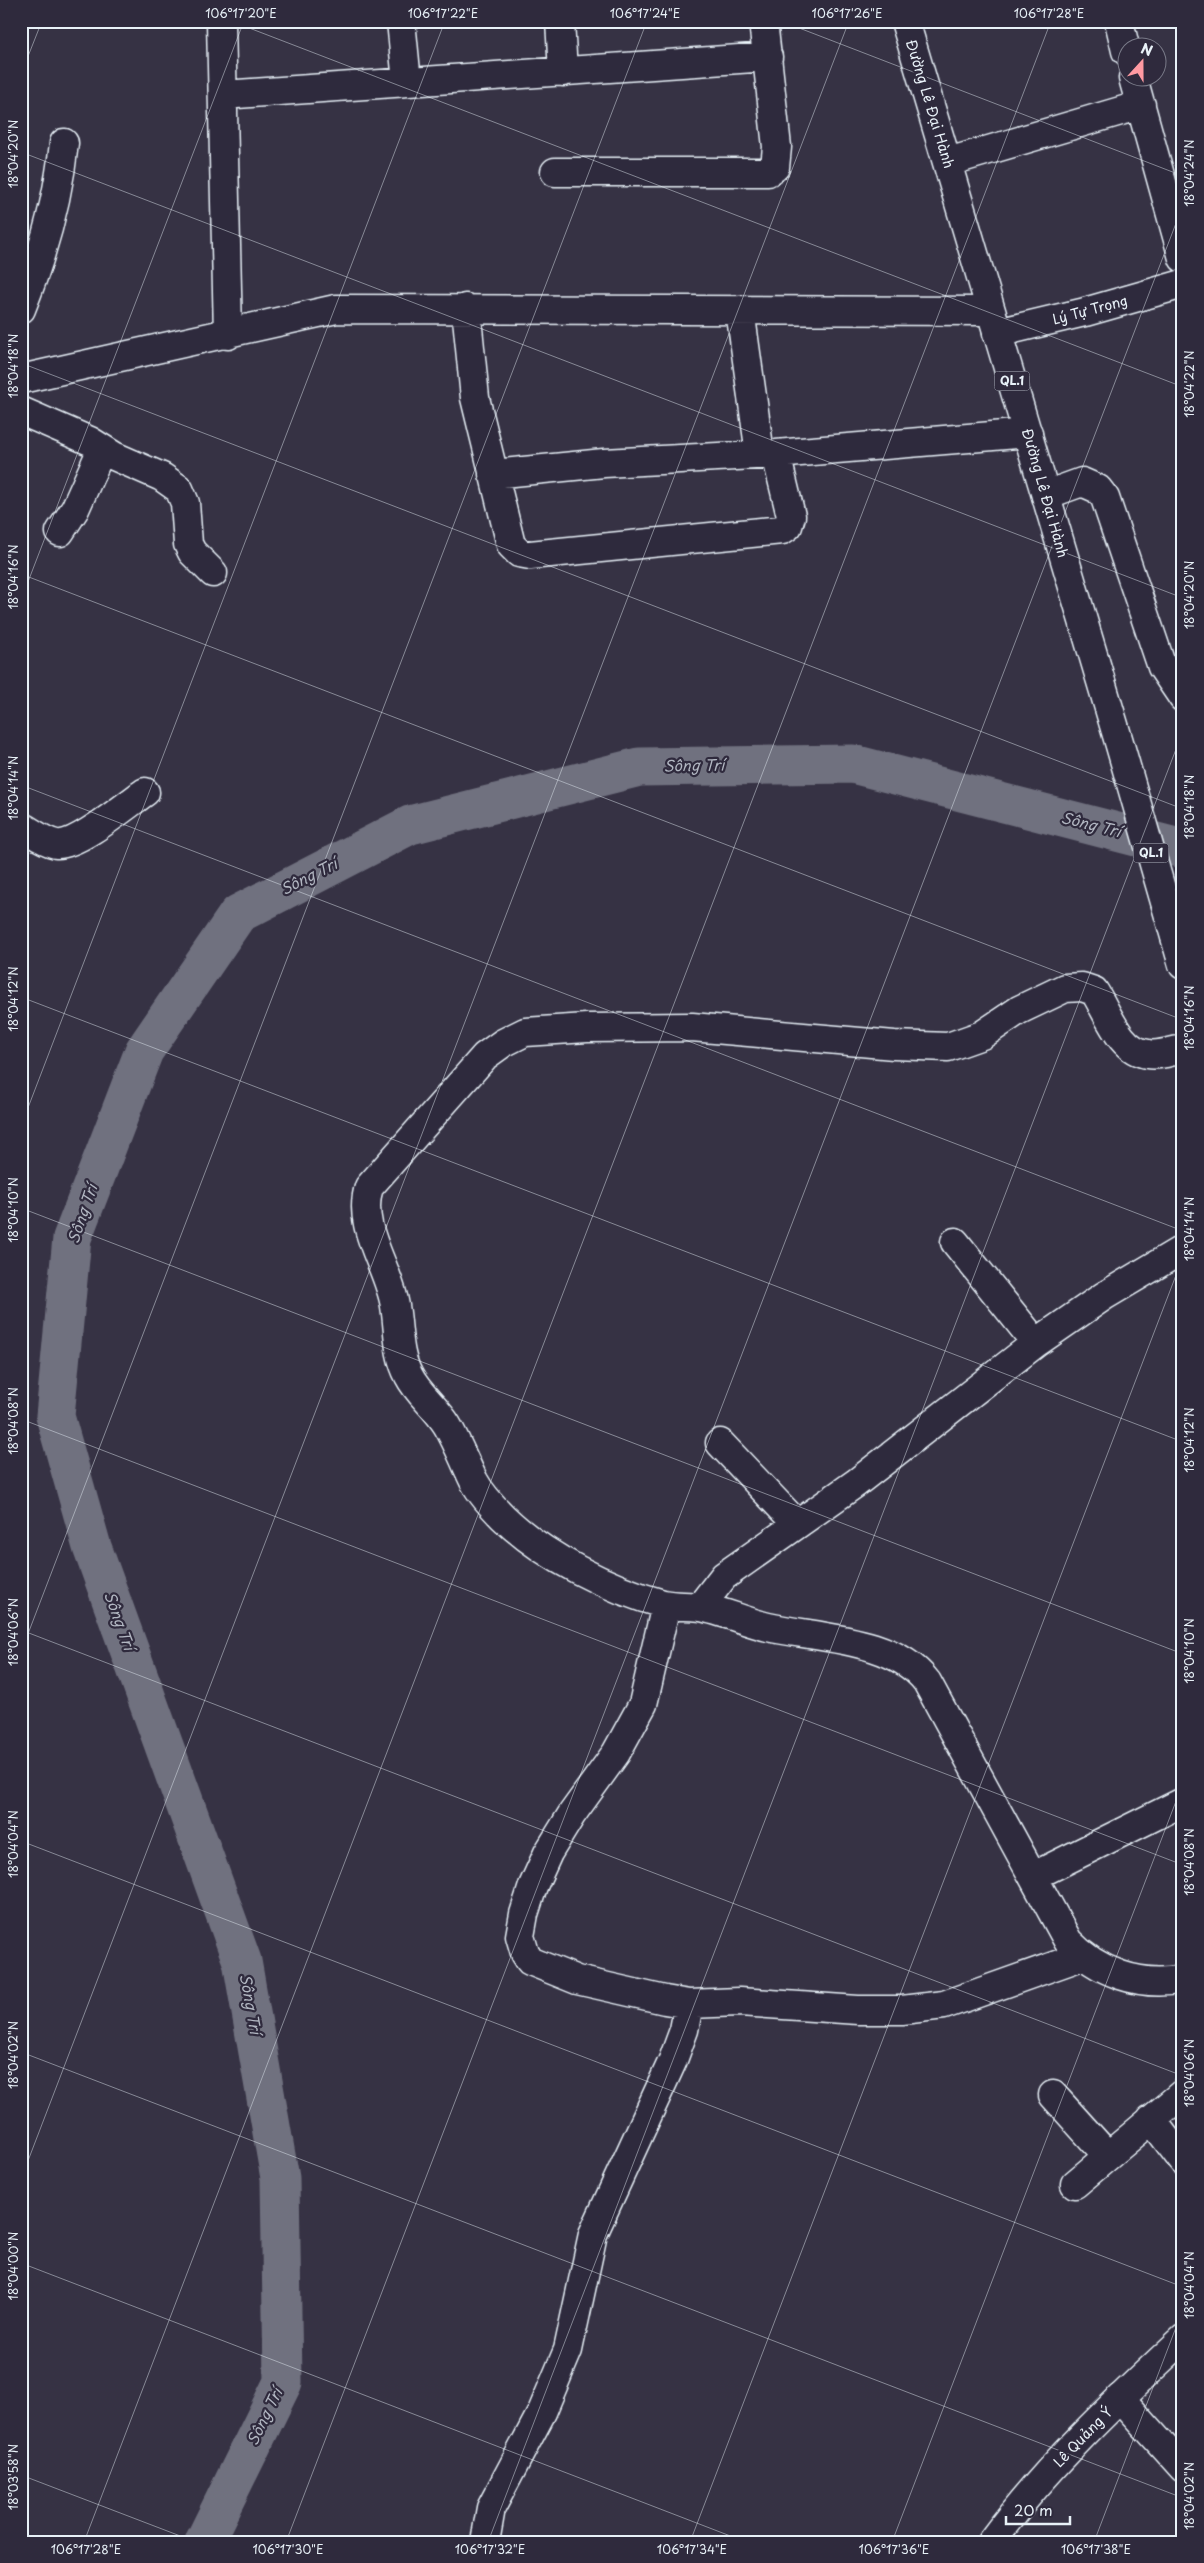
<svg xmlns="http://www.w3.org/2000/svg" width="1204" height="2563" font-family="'Playpen Sans',sans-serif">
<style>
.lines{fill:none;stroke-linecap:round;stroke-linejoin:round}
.river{stroke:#70717f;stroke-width:39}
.minor-casing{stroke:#e8f1f8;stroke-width:31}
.major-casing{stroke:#e8f1f8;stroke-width:31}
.minor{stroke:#2f2a3d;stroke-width:28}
.major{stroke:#2f2a3d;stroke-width:28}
.ticks{fill:none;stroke:#e8f1f8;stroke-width:1;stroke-opacity:0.45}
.labels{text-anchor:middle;stroke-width:4.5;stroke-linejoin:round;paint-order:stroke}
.shield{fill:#2f2a3d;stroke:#b0b5c0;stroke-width:1}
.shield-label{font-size:12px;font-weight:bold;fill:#e8f1f8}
.street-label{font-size:14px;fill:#e8f1f8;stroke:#2f2a3d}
.water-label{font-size:15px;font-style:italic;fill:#b2b7c2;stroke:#2f2a3d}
.neatline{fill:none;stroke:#e8f1f8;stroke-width:2}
.ticks-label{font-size:12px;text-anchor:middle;fill:#e8f1f8}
</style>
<rect width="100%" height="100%" fill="#363244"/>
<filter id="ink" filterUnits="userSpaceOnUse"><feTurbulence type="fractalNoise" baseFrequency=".02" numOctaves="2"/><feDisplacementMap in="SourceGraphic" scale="10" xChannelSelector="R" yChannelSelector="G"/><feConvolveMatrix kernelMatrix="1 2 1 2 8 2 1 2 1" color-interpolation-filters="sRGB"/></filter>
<g filter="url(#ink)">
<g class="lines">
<path class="river" d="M204,2542L283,2382L280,2178L242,1961L92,1547L55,1416L72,1238L144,1051L238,914L410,825L639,767L853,764L1183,849"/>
<defs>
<path id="minor" d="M221,21L228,335
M401,21L407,82
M560,21L563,72
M1119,21L1126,51
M1133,78L1183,258
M223,95L768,57
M948,162L1141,105
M555,172H768L775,167L777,147L763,21
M466,308L475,398L511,545L519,553L530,555L782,530L788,526L791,516L776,454
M21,309C43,254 58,201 64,143
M740,310L760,454
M997,333L1085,312L1183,284
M21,379L336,309L990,311
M21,411L90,441L114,456L162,477L179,489L185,503L188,544L192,552L213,573
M493,474L604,463L776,454L1028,433
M1046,495L1082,482L1098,489L1105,498L1162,667L1183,698
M60,532L75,509L102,449
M21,826C32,832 43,841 56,844C76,847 128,804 145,792
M1183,1049C1172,1051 1159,1056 1148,1054C1119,1051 1108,1012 1094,991L1082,987L1065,988L1019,1010L982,1035L948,1047L894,1045L692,1027L587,1028L525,1032L503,1043L485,1056L369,1187C356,1227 389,1267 395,1306C399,1330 397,1354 409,1376C418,1394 436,1407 447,1425C458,1443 465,1463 474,1481C481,1494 493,1507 503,1517C544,1557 609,1589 663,1604C676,1607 688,1605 700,1607C723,1611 746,1622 768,1627C818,1638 894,1638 927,1682L1068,1941C1097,1972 1140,1988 1183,1979
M955,1242L1036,1343
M720,1443L796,1523
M666,1605L643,1704L616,1753L572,1814L548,1853L533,1886L524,1914L520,1936L525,1953L530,1961L577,1980L665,2000L689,2004L739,2002L858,2010H902L944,2005L1082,1956
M700,1607L724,1576L856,1483L1036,1343L1104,1296L1183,1249
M1034,1876L1183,1802
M1053,2095L1108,2156
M1151,2119L1183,2161
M1075,2184L1183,2093
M1120,2398L1183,2468
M485,2542L491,2508L542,2412L568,2350L593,2234L673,2060L684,2030L689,2004"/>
<path id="major" d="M905,21L1119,742L1183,965
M991,2542C1046,2467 1115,2402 1183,2339"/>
</defs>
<use href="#minor" class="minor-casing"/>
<use href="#major" class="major-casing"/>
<use href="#minor" class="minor"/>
<use href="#major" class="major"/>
</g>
</g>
<path class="ticks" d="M231,21L1183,387M781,21L1183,176M21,74L42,21M21,152L1183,598M21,363L1183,809M21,574L1183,1020M21,600L244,21M21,785L1183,1231M21,997L1183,1442M21,1126L445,21M21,1208L1183,1654M21,1419L1183,1865M21,1630L1183,2076M21,1652L647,21M21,1841L1183,2287M21,2052L1183,2498M21,2179L849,21M21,2263L746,2542M21,2475L196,2542M84,2542L1051,21M286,2542L1183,205M488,2542L1183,731M690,2542L1183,1257M892,2542L1183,1783M1094,2542L1183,2309"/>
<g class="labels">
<g class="shield">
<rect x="994.5" y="371.5" width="35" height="19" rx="4"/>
<rect x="1133.5" y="843.5" width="35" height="19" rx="4"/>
</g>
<g class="shield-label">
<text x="1012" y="385">QL.1</text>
<text x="1151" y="857">QL.1</text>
</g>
<g class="street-label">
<text transform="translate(930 104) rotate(73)" y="5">Đường Lê Đại Hành</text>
<text transform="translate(1090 310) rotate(-15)" y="5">Lý Tự Trọng</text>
<text transform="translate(1045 493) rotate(74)" y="5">Đường Lê Đại Hành</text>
<text transform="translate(1083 2437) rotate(-46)" y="5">Lê Quảng Ý</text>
</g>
<g class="water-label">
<text transform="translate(694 766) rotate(-1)" y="5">Sông Trí</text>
<text transform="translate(1091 825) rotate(14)" y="5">Sông Trí</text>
<text transform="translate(309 877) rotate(-27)" y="5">Sông Trí</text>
<text transform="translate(83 1214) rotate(-71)" y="5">Sông Trí</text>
<text transform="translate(119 1621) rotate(70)" y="5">Sông Trí</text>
<text transform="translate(250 2004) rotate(80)" y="5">Sông Trí</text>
<text transform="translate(265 2417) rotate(-64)" y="5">Sông Trí</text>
</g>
</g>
<rect width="1204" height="2563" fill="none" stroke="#2f2a3d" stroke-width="55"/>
<g transform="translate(1142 62) rotate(21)"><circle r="24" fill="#2f2a3d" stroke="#797a88"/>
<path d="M0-4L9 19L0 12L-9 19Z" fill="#ff9aa2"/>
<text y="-8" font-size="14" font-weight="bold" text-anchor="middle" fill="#e8f1f8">N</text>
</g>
<path d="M1006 2516v8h64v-8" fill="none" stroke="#e8f1f8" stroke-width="2.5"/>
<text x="1014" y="2516" font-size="15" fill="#e8f1f8" stroke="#2f2a3d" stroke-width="4" paint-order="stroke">20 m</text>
<rect x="28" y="28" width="1148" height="2508" class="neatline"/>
<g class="ticks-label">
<text x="241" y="18">106°17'20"E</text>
<text x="443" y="18">106°17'22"E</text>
<text x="645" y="18">106°17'24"E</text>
<text x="847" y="18">106°17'26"E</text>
<text x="1049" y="18">106°17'28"E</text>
<text transform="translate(14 154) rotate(-90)" y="4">18°04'20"N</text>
<text transform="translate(1190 173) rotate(-90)" y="4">18°04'24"N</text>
<text transform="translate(14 366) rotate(-90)" y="4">18°04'18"N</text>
<text transform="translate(1190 384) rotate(-90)" y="4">18°04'22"N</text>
<text transform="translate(14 577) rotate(-90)" y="4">18°04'16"N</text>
<text transform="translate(1190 595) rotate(-90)" y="4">18°04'20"N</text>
<text transform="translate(14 788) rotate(-90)" y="4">18°04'14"N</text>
<text transform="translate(1190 807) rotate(-90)" y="4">18°04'18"N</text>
<text transform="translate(14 999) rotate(-90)" y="4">18°04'12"N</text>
<text transform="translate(1190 1018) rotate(-90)" y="4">18°04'16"N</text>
<text transform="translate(14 1210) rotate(-90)" y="4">18°04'10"N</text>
<text transform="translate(1190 1229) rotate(-90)" y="4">18°04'14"N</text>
<text transform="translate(14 1421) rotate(-90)" y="4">18°04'08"N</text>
<text transform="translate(1190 1440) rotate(-90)" y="4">18°04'12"N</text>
<text transform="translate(14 1632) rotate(-90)" y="4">18°04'06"N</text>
<text transform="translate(1190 1651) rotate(-90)" y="4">18°04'10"N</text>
<text transform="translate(14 1844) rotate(-90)" y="4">18°04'04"N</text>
<text transform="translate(1190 1862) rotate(-90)" y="4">18°04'08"N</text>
<text transform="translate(14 2055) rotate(-90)" y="4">18°04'02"N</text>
<text transform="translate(1190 2073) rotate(-90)" y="4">18°04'06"N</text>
<text transform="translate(14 2266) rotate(-90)" y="4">18°04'00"N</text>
<text transform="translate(1190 2285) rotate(-90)" y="4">18°04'04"N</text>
<text transform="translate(14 2477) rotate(-90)" y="4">18°03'58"N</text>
<text transform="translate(1190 2496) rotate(-90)" y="4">18°04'02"N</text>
<text x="86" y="2554">106°17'28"E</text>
<text x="288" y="2554">106°17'30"E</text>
<text x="490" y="2554">106°17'32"E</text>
<text x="692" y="2554">106°17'34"E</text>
<text x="894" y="2554">106°17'36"E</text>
<text x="1096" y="2554">106°17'38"E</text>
</g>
</svg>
